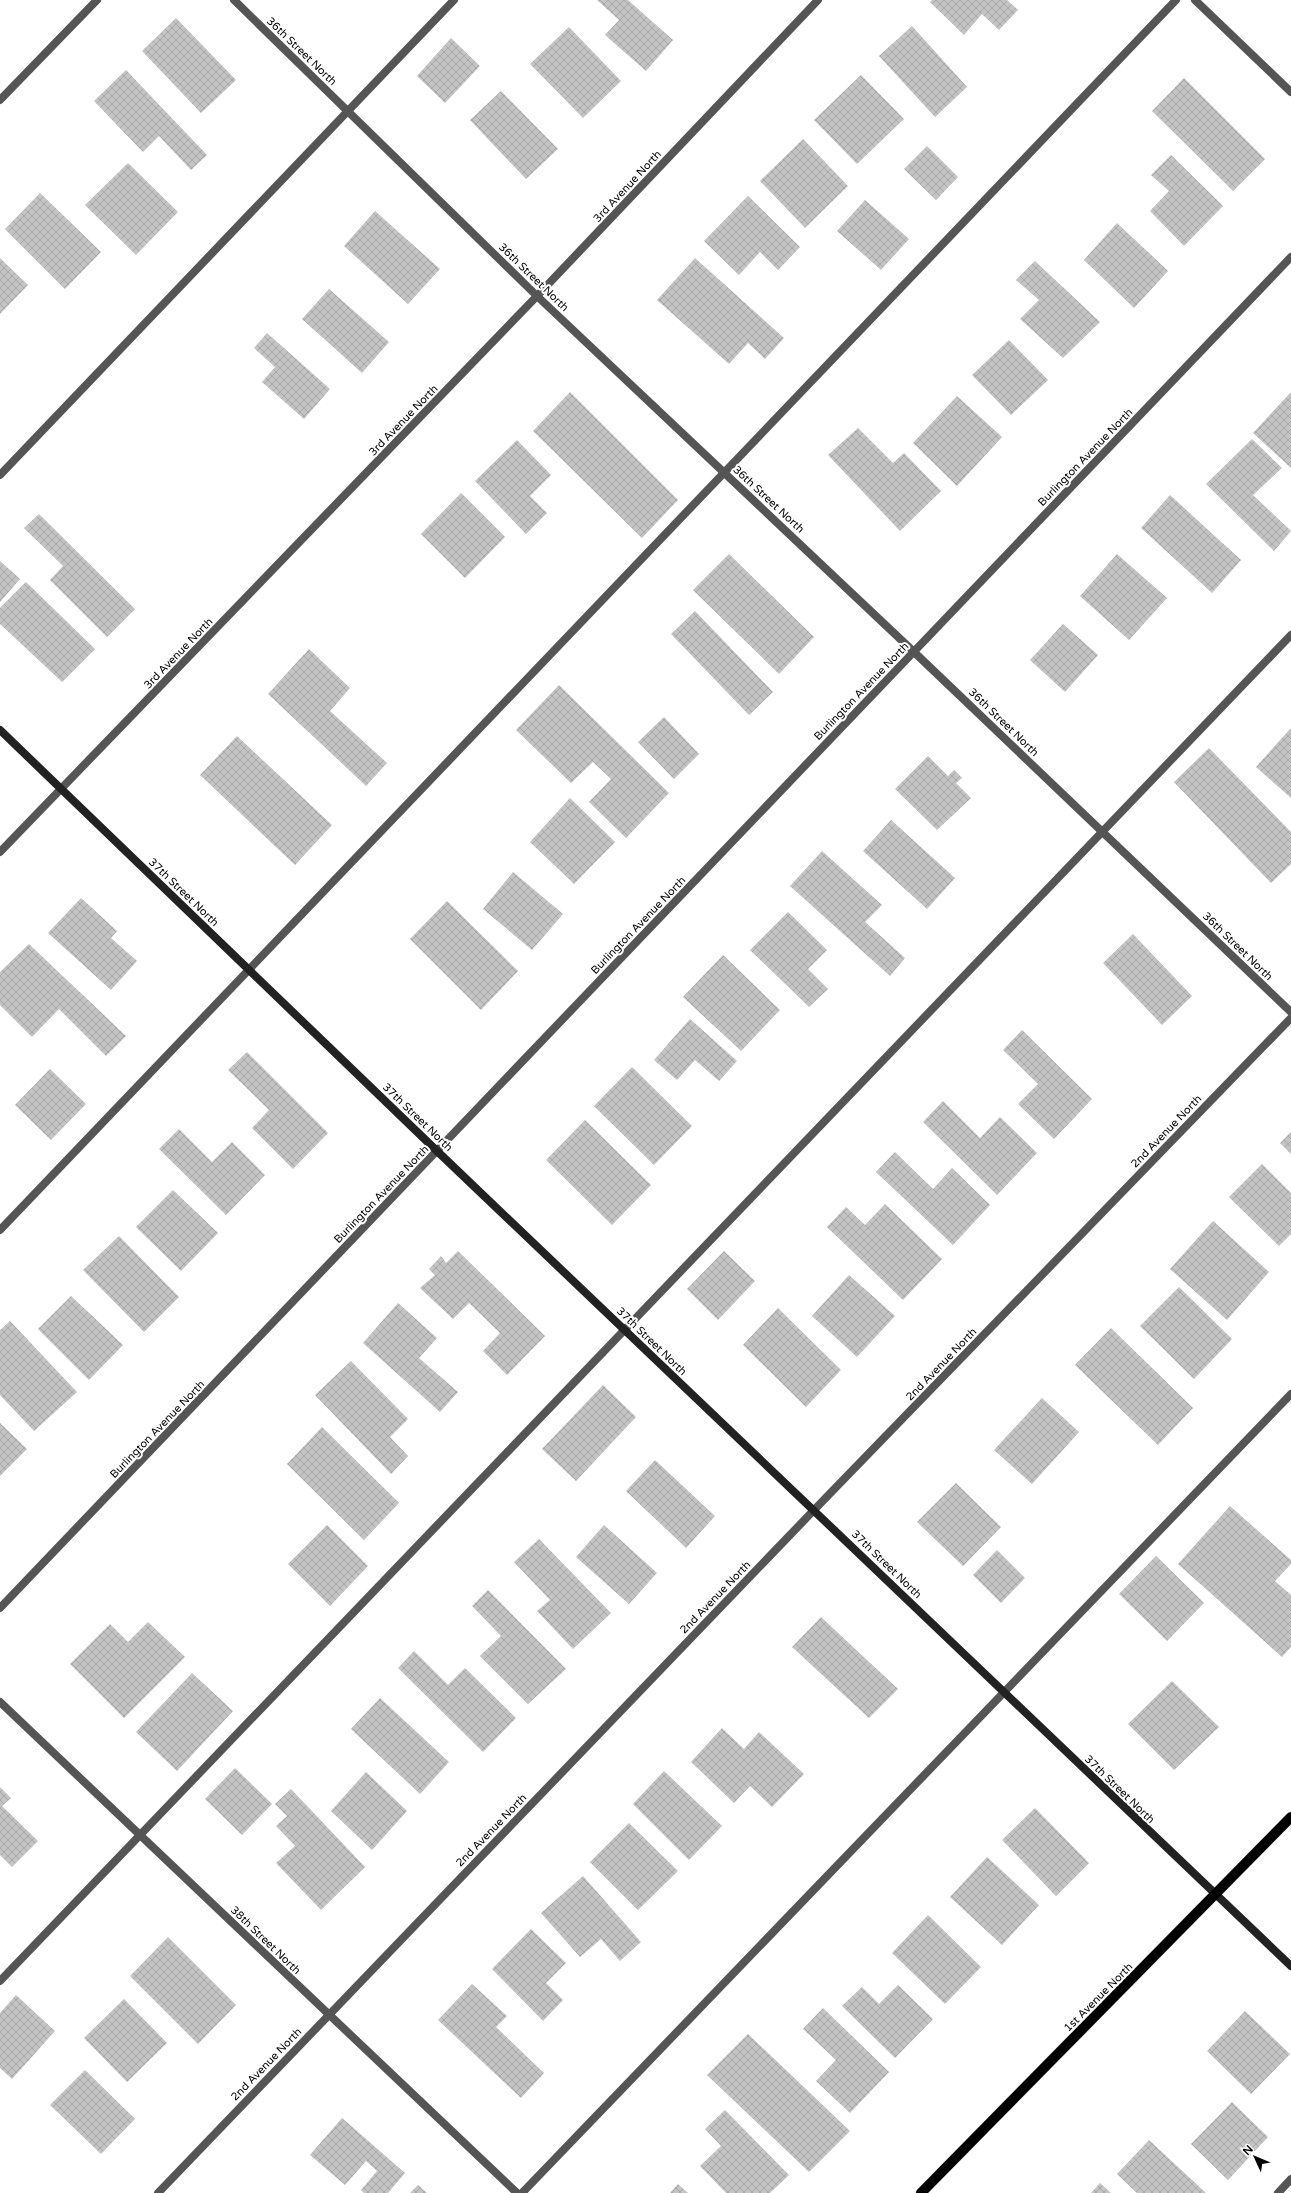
<svg xmlns="http://www.w3.org/2000/svg" width="1291" height="2193" font-family="'Varela Round',sans-serif">
<style>
.building{fill:url(#building-cross-hatch)}
.lines{fill:none;stroke-linecap:round;stroke-linejoin:round}
.primary-casing{stroke:#dbdbdb;stroke-width:11}
.lane{stroke:#555;stroke-width:8}
.street{stroke:#555;stroke-width:8}
.secondary{stroke:#222;stroke-width:8}
.primary{stroke:#000;stroke-width:10}
.labels{text-anchor:middle;stroke-width:4;stroke-linejoin:round;paint-order:stroke}
.street-label{font-size:11px;fill:#000;stroke:#fff}
</style>
<defs>
<pattern id="building-cross-hatch" width="8" height="8" patternUnits="userSpaceOnUse"><rect width="8" height="8" fill="#c4c4c4"/><path d="M0 0l8 8M0 8l8-8" fill="none" stroke="#a7a7a7"/></pattern>
</defs>
<rect width="100%" height="100%" fill="#fff"/>
<path class="building" d="M597,0H628L673,40L646,71L605,35L619,20Z
M932,0H1007L1018,10L999,30L982,14L964,35L930,2Z
M176,18L236,80L201,113L142,51Z
M912,26L967,87L935,117L879,56Z
M569,27L621,81L583,118L530,64Z
M451,38L480,66L445,103L417,76Z
M126,70L207,155L191,170L159,136L143,152L94,101Z
M861,75L904,119L857,164L814,120Z
M1184,78L1265,159L1233,191L1152,111Z
M501,91L558,149L526,179L470,120Z
M803,139L848,186L805,228L760,181Z
M927,146L958,177L936,200L904,169Z
M1171,155L1223,206L1184,246L1150,211L1169,191L1151,175Z
M128,163L178,212L136,255L85,205Z
M40,193L101,252L65,289L5,229Z
M748,196L800,247L778,270L760,252L739,275L704,241Z
M865,200L909,239L881,270L837,231Z
M375,211L440,269L408,304L344,246Z
M1117,223L1168,271L1134,308L1084,260Z
M0,258L28,285L0,314Z
M695,258L784,338L765,359L748,343L729,364L657,300Z
M1035,261L1100,322L1063,358L1020,319L1039,300L1016,280Z
M329,289L389,342L362,373L302,319Z
M267,333L330,389L304,419L262,382L275,367L254,348Z
M1009,340L1048,380L1011,415L972,375Z
M570,392L678,500L642,538L533,431Z
M1290,393L1291,394V468L1253,433Z
M957,396L1002,437L957,486L913,443Z
M858,428L893,463L904,453L941,491L900,531L828,455Z
M1252,439L1282,468L1253,495L1291,531L1274,551L1206,484Z
M517,440L551,475L530,496L547,513L526,534L475,481Z
M461,493L505,537L465,578L421,534Z
M1170,495L1241,560L1212,593L1141,528Z
M39,514L135,609L107,637L50,580L63,566L24,528Z
M729,554L814,637L779,674L693,590Z
M1117,554L1167,598L1129,640L1080,596Z
M0,561L20,579L0,602Z
M26,582L95,649L62,682L0,624V608Z
M695,611L773,692L749,715L671,634Z
M1063,624L1098,655L1065,692L1030,660Z
M309,649L350,688L330,711L387,763L366,786L268,694Z
M559,685L669,793L626,838L589,802L611,779L593,762L571,783L516,730Z
M664,717L699,754L674,779L638,742Z
M1290,729H1291V798L1256,767Z
M237,736L332,825L295,865L200,775Z
M1209,748L1291,832V864L1271,883L1174,782Z
M928,756L948,776L954,770L962,778L956,783L971,798L937,830L895,789Z
M570,798L615,842L574,884L530,842Z
M891,820L955,878L927,909L863,851Z
M822,851L882,905L865,922L905,958L890,976L790,886Z
M513,872L563,914L532,950L483,909Z
M81,898L117,931L111,938L137,961L111,990L48,933Z
M447,901L518,971L481,1010L410,939Z
M788,912L827,950L808,969L828,989L809,1007L750,950Z
M1133,934L1192,996L1162,1025L1103,963Z
M29,944L126,1036L106,1056L59,1009L32,1037L0,1005V972Z
M723,955L780,1010L741,1051L683,997Z
M690,1019L737,1061L719,1081L695,1060L677,1080L654,1060Z
M1022,1030L1092,1099L1054,1139L1018,1104L1038,1084L1003,1050Z
M247,1052L328,1133L293,1169L252,1128L269,1110L228,1070Z
M632,1067L692,1126L654,1165L594,1106Z
M50,1069L86,1104L51,1140L15,1105Z
M943,1101L980,1138L1000,1117L1037,1153L997,1195L923,1122Z
M585,1120L651,1185L612,1225L546,1160Z
M179,1129L212,1162L232,1142L265,1175L226,1215L159,1149Z
M1291,1132V1154L1280,1143Z
M895,1152L933,1189L952,1168L990,1205L953,1245L876,1172Z
M1262,1164L1291,1193V1234L1279,1246L1229,1197Z
M173,1190L218,1233L181,1271L136,1227Z
M885,1204L942,1259L903,1300L827,1227L846,1207L865,1225Z
M1213,1221L1269,1272L1227,1320L1170,1269Z
M119,1236L179,1297L144,1332L83,1270Z
M458,1251L545,1336L507,1375L483,1351L500,1333L469,1303L453,1319L420,1288L435,1275L429,1269L441,1256L446,1263Z
M724,1251L755,1281L718,1320L687,1289Z
M849,1275L895,1316L857,1357L812,1316Z
M1179,1287L1232,1339L1194,1379L1140,1326Z
M71,1296L123,1345L89,1380L38,1329Z
M398,1303L437,1338L419,1358L458,1392L440,1412L363,1343Z
M778,1308L841,1370L806,1407L743,1345Z
M10,1321L77,1392L34,1431L0,1395V1330Z
M1111,1328L1193,1408L1158,1445L1075,1365Z
M351,1361L408,1419L390,1437L408,1456L391,1474L315,1395Z
M603,1385L636,1417L576,1481L542,1449Z
M1042,1398L1079,1432L1032,1484L994,1450Z
M0,1423L27,1449L0,1476Z
M322,1427L399,1503L364,1540L287,1464Z
M655,1460L715,1516L686,1548L626,1491Z
M956,1483L1001,1527L963,1566L917,1522Z
M1230,1506L1291,1560V1564L1275,1581L1291,1595V1647L1282,1657L1178,1564Z
M327,1525L368,1566L330,1606L288,1564Z
M604,1525L657,1573L629,1604L576,1557Z
M539,1539L611,1613L573,1649L537,1611L550,1600L514,1562Z
M997,1550L1025,1578L1001,1603L973,1575Z
M1156,1556L1204,1603L1167,1641L1119,1594Z
M488,1590L566,1669L528,1704L480,1656L501,1636L472,1606Z
M821,1617L898,1689L869,1718L792,1647Z
M148,1622L185,1657L124,1718L70,1664L110,1624L128,1642Z
M414,1651L448,1685L465,1668L516,1718L483,1752L398,1668Z
M192,1673L233,1711L177,1771L136,1732Z
M1172,1681L1219,1727L1174,1770L1128,1724Z
M380,1698L449,1762L420,1794L351,1729Z
M722,1728L744,1749L759,1732L804,1774L772,1807L750,1786L734,1803L691,1762Z
M235,1768L272,1804L242,1835L205,1799Z
M664,1771L722,1826L689,1860L633,1804Z
M366,1772L407,1811L372,1850L331,1811Z
M0,1787L11,1798L2,1806L38,1841L12,1867L0,1855Z
M291,1789L365,1867L321,1910L276,1863L295,1846L276,1826L287,1816L275,1804Z
M1035,1808L1089,1863L1056,1896L1002,1840Z
M629,1823L678,1871L638,1910L590,1862Z
M987,1857L1039,1905L1002,1945L950,1897Z
M583,1876L641,1942L620,1961L601,1939L580,1957L541,1913Z
M928,1915L981,1967L945,2004L892,1953Z
M531,1929L566,1963L546,1983L563,2000L543,2021L492,1969Z
M168,1937L236,2005L198,2044L130,1976Z
M472,1984L507,2016L496,2027L544,2073L521,2098L438,2020Z
M898,1985L933,2019L895,2058L842,2006L862,1987L879,2004Z
M16,1995L55,2031L12,2079L0,2068V2013Z
M124,1999L167,2043L127,2082L84,2038Z
M823,2008L889,2072L850,2113L816,2081L836,2060L803,2029Z
M1245,2011L1290,2054L1251,2094L1207,2051Z
M748,2034L850,2131L809,2172L707,2075Z
M85,2070L135,2119L101,2154L50,2105Z
M1232,2102L1268,2137L1228,2180L1191,2144Z
M725,2110L789,2175L770,2193H726L700,2166L721,2146L705,2129Z
M342,2118L405,2173L388,2193H364L361,2190L377,2171L366,2161L345,2185L310,2155Z
M1149,2140L1206,2193H1137L1117,2174Z
M1100,2183L1111,2193H1091Z
M678,2184L688,2193H670Z
M418,2185L427,2193H410Z"/>
<g class="lines">
<defs>
<path id="primary" d="M921,2193L1291,1817"/>
</defs>
<use href="#primary" class="primary-casing"/>
<path class="lane" d="M0,475L454,0
M0,1230L1176,0
M0,1981L1291,635
M522,2193L1291,1394
M1278,2193L1291,2179"/>
<path class="street" d="M234,0L537,296L914,652L1291,1012
M1195,0L1291,92
M0,100L97,0
M0,852L537,296L818,0
M0,1608L1291,257
M0,1702L517,2193
M158,2193L814,1510L1291,1018"/>
<path class="secondary" d="M0,730L437,1151L1291,1966"/>
<use href="#primary" class="primary"/>
</g>
<g class="labels">
<g class="street-label">
<text transform="translate(302 51) rotate(44)" y="4">36th Street North</text>
<text transform="translate(627 186) rotate(-47)" y="4">3rd Avenue North</text>
<text transform="translate(534 277) rotate(44)" y="4">36th Street North</text>
<text transform="translate(403 420) rotate(-46)" y="4">3rd Avenue North</text>
<text transform="translate(1085 457) rotate(-46)" y="4">Burlington Avenue North</text>
<text transform="translate(769 499) rotate(43)" y="4">36th Street North</text>
<text transform="translate(178 653) rotate(-46)" y="4">3rd Avenue North</text>
<text transform="translate(861 691) rotate(-46)" y="4">Burlington Avenue North</text>
<text transform="translate(1004 722) rotate(44)" y="4">36th Street North</text>
<text transform="translate(184 892) rotate(44)" y="4">37th Street North</text>
<text transform="translate(638 925) rotate(-46)" y="4">Burlington Avenue North</text>
<text transform="translate(1238 946) rotate(44)" y="4">36th Street North</text>
<text transform="translate(418 1117) rotate(44)" y="4">37th Street North</text>
<text transform="translate(1166 1131) rotate(-46)" y="4">2nd Avenue North</text>
<text transform="translate(381 1194) rotate(-46)" y="4">Burlington Avenue North</text>
<text transform="translate(652 1341) rotate(44)" y="4">37th Street North</text>
<text transform="translate(941 1364) rotate(-46)" y="4">2nd Avenue North</text>
<text transform="translate(157 1429) rotate(-46)" y="4">Burlington Avenue North</text>
<text transform="translate(887 1564) rotate(44)" y="4">37th Street North</text>
<text transform="translate(715 1597) rotate(-46)" y="4">2nd Avenue North</text>
<text transform="translate(1120 1789) rotate(44)" y="4">37th Street North</text>
<text transform="translate(491 1830) rotate(-46)" y="4">2nd Avenue North</text>
<text transform="translate(266 1940) rotate(44)" y="4">38th Street North</text>
<text transform="translate(1098 1997) rotate(-45)" y="4">1st Avenue North</text>
<text transform="translate(266 2064) rotate(-46)" y="4">2nd Avenue North</text>
</g>
</g>
<g transform="translate(1255 2157) rotate(314)" stroke="#ffffff" stroke-width="3" paint-order="stroke">
<path d="M0-3L7 15L0 10L-7 15Z" fill="#000000"/>
<text y="-6" font-size="11" font-weight="bold" text-anchor="middle" fill="#000000">N</text>
</g>
</svg>
